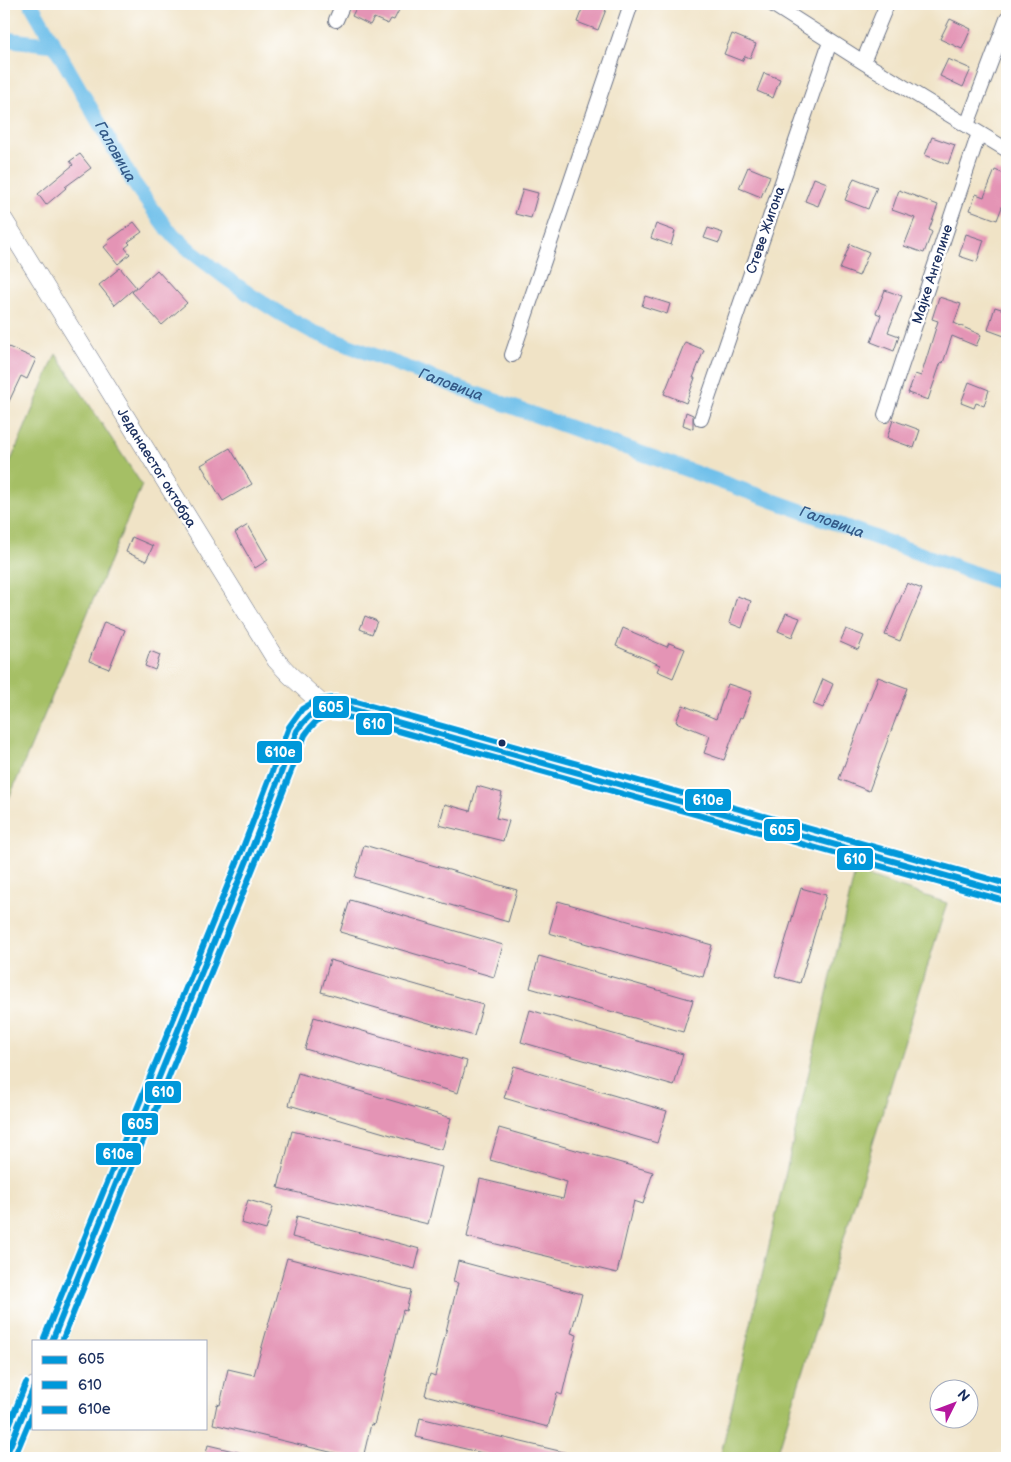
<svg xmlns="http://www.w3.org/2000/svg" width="1011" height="1462" font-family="'Balsamiq Sans',sans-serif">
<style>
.green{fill:#a5bf65;stroke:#607762}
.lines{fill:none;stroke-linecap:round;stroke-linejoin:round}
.canal{stroke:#6fc0ea;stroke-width:15}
.building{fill:#e494b5}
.minor-casing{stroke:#666e82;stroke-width:16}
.major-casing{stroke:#666e82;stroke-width:19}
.minor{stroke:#fff;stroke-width:14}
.major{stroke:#fff;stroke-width:18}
.bus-1-casing{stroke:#fff;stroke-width:10}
.bus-2-casing{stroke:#fff;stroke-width:10}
.bus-3-casing{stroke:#fff;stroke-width:10}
.bus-1{stroke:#0098da;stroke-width:6}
.bus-2{stroke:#0098da;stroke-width:6}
.bus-3{stroke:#0098da;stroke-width:6}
.bus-dot{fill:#1b2f5e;stroke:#fff;stroke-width:2}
.labels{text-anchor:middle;stroke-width:5;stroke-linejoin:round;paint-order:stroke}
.street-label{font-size:14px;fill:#1b2f5e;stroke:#fff}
.water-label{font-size:15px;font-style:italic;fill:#345a88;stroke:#fff}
.line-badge{stroke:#fff;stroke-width:2}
.badge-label{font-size:14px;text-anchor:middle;font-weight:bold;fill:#fff}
</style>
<rect width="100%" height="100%" fill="#fff"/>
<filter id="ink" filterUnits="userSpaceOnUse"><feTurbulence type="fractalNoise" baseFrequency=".02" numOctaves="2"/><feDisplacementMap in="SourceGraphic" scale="10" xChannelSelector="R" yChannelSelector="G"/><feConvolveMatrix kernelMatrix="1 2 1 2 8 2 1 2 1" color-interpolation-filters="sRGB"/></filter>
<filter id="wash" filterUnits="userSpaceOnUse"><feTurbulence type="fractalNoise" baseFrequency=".0096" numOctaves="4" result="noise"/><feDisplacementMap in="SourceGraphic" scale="20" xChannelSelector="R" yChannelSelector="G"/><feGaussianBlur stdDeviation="1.12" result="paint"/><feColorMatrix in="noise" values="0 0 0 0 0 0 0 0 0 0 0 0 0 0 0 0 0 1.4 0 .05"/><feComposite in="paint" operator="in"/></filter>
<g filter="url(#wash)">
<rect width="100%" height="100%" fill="#f0e3c6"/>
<path class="green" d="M56,354L142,485L4,810V477Z
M855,872L947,903L776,1458H720Z"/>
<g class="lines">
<g class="canal">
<path id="s1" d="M31,4L133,182L167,229L193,253L222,275L249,294L279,313L313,332L460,388L1007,585"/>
<path d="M4,39L54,45"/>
</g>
</g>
<g id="blocks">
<path class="building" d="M358,4H369L378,8L380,4H402L394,20L391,19L388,24L374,18L370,25L352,16Z
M584,4H599L607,7L598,30L577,22Z
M950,19L971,29L962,49L940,39Z
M732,34L756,44L750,58L745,56L742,61L724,54Z
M948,59L971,69L963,87L940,76Z
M764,73L780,79L773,98L757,91Z
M932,137L955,145L948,164L925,155Z
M80,154L91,168L65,187L66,188L46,205L38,194L73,165L70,161Z
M748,167L770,176L761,197L739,188Z
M995,170L1007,175V194L997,220L970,210L976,194L984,197Z
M814,178L827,183L818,206L805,201Z
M854,178L877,187L868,209L845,200Z
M523,189L538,193L531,218L515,214Z
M899,190L938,205L929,230L932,232L924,253L904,246L915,218L892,210Z
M134,222L142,232L128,242L130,244L125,248L130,254L118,264L104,247L109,243L108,241Z
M656,224L675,231L671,245L651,238Z
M708,228L723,233L719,243L704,238Z
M966,234L984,240L977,262L959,256Z
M850,244L869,252L859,276L840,269Z
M120,268L136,287L115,305L99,285Z
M157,270L187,303L162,325L132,292Z
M885,290L902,296L888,332L899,336L894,351L871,342L881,315L876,313Z
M645,296L670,304L667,314L642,306Z
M939,297L961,304L954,323L981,335L976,346L952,336L943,363L941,362L928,400L908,393L915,374L921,376L938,321L932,319Z
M995,307L1007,311V337L988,330Z
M685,342L704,350L693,378H695L686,403L664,394Z
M4,345L36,359L27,379L21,376L4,412Z
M969,382L989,390L984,406L976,403L974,408L961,403Z
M686,412L693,415V429L683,425Z
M893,420L920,430L914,448L887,438Z
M230,448L252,484L223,501L201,465Z
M248,525L268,560L255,568L235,533Z
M132,537L153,546L146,561L126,552Z
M907,583L922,589L900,641L885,635Z
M737,596L751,601L742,628L729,623Z
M786,613L800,618L792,637L778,631Z
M365,616L377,621L372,634L360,629Z
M104,622L125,630L109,669L89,661Z
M623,628L667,647L669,643L685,649L673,678L657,671L660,665L616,646Z
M846,629L864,636L858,650L840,642Z
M150,651L160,655L155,670L145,666Z
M878,677L907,688L869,791L839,779Z
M823,679L833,684L823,708L813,704Z
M728,684L752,692L742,718L740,717L724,760L704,753L710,736L676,722L683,705L716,719Z
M477,786L502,793L496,818L509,821L503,841L439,825L445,804L470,811Z
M364,845L517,890L508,922L355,877Z
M801,888L826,895L800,983L775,976Z
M350,900L503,945L494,977L340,932Z
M558,901L712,945L703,977L549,933Z
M539,956L693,1000L683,1032L530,988Z
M330,960L483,1004L474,1036L321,992Z
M530,1010L683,1054L674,1086L521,1042Z
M314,1017L467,1061L458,1093L305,1049Z
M514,1066L667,1111L657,1143L504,1098Z
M298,1073L451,1118L442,1150L289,1105Z
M499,1128L653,1172L643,1204L634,1201L617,1273L467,1237L480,1179L563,1199L567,1182L490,1160Z
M292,1131L442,1167L428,1224L278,1188Z
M248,1200L273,1207L266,1230L241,1223Z
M297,1216L420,1249L415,1269L292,1237Z
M287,1258L411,1290L406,1311L403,1310L374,1425L371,1424L363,1458H355L213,1424L217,1404L220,1405L228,1369L254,1375Z
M458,1261L582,1294L571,1333L577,1335L567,1374L562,1395L557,1393L548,1427L425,1395L430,1374L435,1376L448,1323L458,1283L453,1282Z
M420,1418L572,1454L571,1458H503L416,1437Z
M208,1445L246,1454L245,1458H205Z"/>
</g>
</g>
<g filter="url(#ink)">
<use href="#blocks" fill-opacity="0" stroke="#666e82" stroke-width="1"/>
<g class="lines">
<defs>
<path id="minor" d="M772,4L863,62L1007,150
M336,20L343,4
M863,62L887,4
M967,125L1007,19
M512,355L631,4
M885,415L979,133
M701,419L830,42"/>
<g id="major">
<path id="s2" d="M4,220L276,660L290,675L324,706"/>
<path d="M52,1341L252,848L297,731C313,705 324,702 354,710L1007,893"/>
<path d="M5,1458L34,1386"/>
</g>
</defs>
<use href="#minor" class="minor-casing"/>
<use href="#major" class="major-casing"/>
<use href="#minor" class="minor"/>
<use href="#major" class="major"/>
<defs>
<path id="bus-1" d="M52,1341L252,848L297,731C314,706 325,703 354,710L1007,893
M5,1458L34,1387"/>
<path id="bus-2" d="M62,1341L260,851L305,735C319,714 327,713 352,718L1005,901
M14,1458L34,1410"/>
<path id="bus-3" d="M44,1338L244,845L289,727L302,709L317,700L335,698L356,702L1007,884
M4,1438L26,1383"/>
</defs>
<use href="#bus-1" class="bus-1-casing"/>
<use href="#bus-2" class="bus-2-casing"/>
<use href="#bus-3" class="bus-3-casing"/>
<use href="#bus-1" class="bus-1"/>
<use href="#bus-2" class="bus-2"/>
<use href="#bus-3" class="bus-3"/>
</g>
</g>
<circle class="bus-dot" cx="502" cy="743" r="4.5"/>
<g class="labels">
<g class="street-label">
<text transform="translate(765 230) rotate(-71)" y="5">Стеве Жигона</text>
<text transform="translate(932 274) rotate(-72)" y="5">Мајке Ангелине</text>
<text dy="5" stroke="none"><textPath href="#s2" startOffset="291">Једанаестог октобра</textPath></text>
</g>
<g class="water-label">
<text dy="5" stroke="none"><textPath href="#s1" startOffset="170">Галовица</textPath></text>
<text dy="5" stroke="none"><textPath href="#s1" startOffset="590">Галовица</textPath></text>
<text dy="5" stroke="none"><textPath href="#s1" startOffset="995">Галовица</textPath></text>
</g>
</g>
<g class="line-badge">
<rect x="312" y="695" width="38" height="24" rx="5" fill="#0098da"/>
<rect x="355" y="712" width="38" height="24" rx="5" fill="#0098da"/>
<rect x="256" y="740" width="47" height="24" rx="5" fill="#0098da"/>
<rect x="684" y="788" width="48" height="24" rx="5" fill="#0098da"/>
<rect x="763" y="818" width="38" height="24" rx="5" fill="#0098da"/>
<rect x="836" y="847" width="38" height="24" rx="5" fill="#0098da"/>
<rect x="144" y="1080" width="38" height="24" rx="5" fill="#0098da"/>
<rect x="121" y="1112" width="38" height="24" rx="5" fill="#0098da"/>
<rect x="95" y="1142" width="47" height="24" rx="5" fill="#0098da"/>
</g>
<g class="badge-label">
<text x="331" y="712">605</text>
<text x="374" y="729">610</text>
<text x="280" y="757">610e</text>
<text x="708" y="805">610e</text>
<text x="782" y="835">605</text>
<text x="855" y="864">610</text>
<text x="163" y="1097">610</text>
<text x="140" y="1129">605</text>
<text x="118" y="1159">610e</text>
</g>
<rect width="1011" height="1462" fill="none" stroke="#fff" stroke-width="20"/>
<rect x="32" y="1340" width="175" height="90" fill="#ffffff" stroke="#a4acbf"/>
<rect x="42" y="1356" width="25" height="8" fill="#0098da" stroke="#a4acbf"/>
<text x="78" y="1364" font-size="15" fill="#1b2f5e">605</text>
<rect x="42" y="1381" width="25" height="8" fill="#0098da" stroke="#a4acbf"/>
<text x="78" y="1390" font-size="15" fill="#1b2f5e">610</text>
<rect x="42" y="1406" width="25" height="8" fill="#0098da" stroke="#a4acbf"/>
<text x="78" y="1414" font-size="15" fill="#1b2f5e">610e</text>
<g transform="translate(954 1404) rotate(48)"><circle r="24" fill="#ffffff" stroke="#a4acbf"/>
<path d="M0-4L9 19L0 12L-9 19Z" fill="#b5179e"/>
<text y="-8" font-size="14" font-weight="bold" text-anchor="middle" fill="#1b2f5e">N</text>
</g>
</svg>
